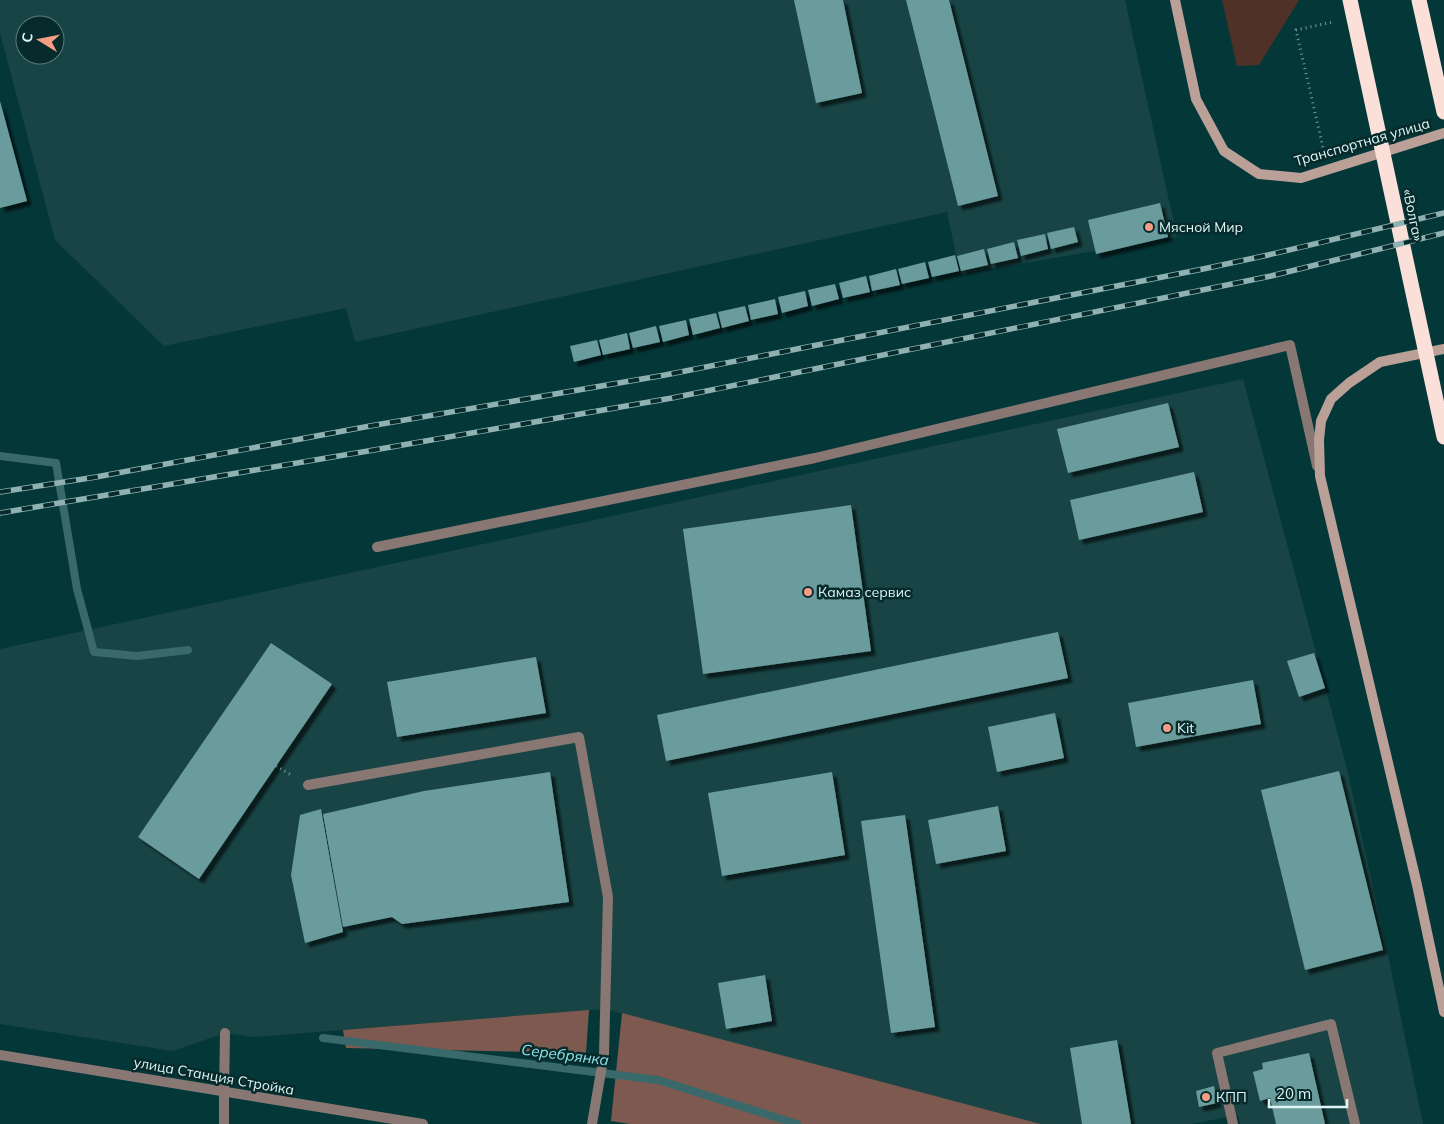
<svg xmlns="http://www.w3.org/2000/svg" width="1444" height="1124" font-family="Mulish,sans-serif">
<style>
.built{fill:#184445;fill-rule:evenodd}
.green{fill:#503128}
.forest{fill:#7e594f}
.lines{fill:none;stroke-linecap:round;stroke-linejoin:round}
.stream{stroke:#39696a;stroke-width:8}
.building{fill:#6b9c9d;filter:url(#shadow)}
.path{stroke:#779c9c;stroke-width:3;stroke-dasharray:1 4;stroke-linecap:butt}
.lane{stroke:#887773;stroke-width:10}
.street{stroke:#887773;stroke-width:10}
.secondary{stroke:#bba098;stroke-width:10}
.highway{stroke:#fae0d9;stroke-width:15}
.rail-casing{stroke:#90b1b2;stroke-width:5.5}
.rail{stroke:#072b2c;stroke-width:4;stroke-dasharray:11;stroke-linecap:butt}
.poi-dot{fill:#f49e86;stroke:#072b2c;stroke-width:2}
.labels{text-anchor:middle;stroke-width:5;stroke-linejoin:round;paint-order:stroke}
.street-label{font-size:14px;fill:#ddf5f5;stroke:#072b2c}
.poi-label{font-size:14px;fill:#ddf5f5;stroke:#072b2c;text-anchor:start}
.water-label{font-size:15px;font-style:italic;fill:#90e4e7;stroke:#072b2c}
</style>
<defs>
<filter id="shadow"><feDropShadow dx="4.5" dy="4.5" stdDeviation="1" flood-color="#0009"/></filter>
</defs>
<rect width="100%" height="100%" fill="#043738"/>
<path class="built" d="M0,0H1125L1177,237L960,274L947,212L355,342L346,308L164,346L55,240L0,33ZM25,25H55V55H25Z
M1243,379L1346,765L1389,960L1423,1124H1240L1238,1115L1191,1124H1041L605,1009L254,1037L225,1033L173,1051L0,1024V649Z"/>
<path class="green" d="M1222,0H1299L1259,65L1237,66Z"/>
<path class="forest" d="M589,1010L586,1053L346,1048L343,1030Z
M622,1013L1041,1124H630L611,1121Z"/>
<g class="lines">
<path class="stream" d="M0,456L56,463L77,589L94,652L137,656L188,650
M323,1038L658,1080L797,1124"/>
</g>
<path class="building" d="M794,0H843L862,93L816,103Z
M906,0H949L998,196L958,206Z
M0,101L27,201L0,208Z
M1160,203L1168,237L1096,254L1088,220Z
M1074,227L1078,242L1051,249L1047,233Z
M1045,234L1048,249L1021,256L1017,240Z
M1014,242L1018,258L991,264L987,249Z
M984,249L988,265L961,271L957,256Z
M955,255L959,271L932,277L928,262Z
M925,262L929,278L902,284L898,269Z
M896,269L900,285L872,291L869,276Z
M866,276L870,292L843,298L839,283Z
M835,284L839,299L812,306L808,290Z
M805,291L808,306L782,313L778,297Z
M775,299L778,314L751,320L748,305Z
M745,306L749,321L722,328L718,312Z
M716,313L720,328L693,335L689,319Z
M686,320L689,335L663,342L659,326Z
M656,326L660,342L633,348L629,333Z
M627,333L630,349L603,355L599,340Z
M597,340L601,355L574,362L570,346Z
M1168,403L1179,447L1068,473L1057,429Z
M1194,472L1203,512L1079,540L1070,500Z
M851,505L871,651L703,674L683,529Z
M1058,632L1068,678L666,761L657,715Z
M271,643L332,684L199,879L138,837Z
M1314,653L1325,688L1299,697L1287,661Z
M536,657L546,713L397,737L387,682Z
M1253,680L1261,724L1136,747L1128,703Z
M1055,713L1064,758L997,772L988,727Z
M1339,771L1383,950L1305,970L1261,790Z
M550,772L569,902L402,924L392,917L343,927L323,814L424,791Z
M832,772L845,855L722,876L708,793Z
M998,806L1006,851L936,864L928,820Z
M321,809L343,932L305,943L291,875L300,815Z
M905,815L935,1027L891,1033L861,821Z
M765,975L772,1021L726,1029L718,983Z
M1117,1040L1131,1124H1082L1070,1048Z
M1309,1053L1325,1124H1276L1270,1098L1260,1101L1253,1072L1263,1069L1262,1063Z
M1214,1086L1217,1103L1199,1107L1196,1091Z"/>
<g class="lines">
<path class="path" d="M1324,152L1296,30L1333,22
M276,766L293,776"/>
<path class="lane" d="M377,547L815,458L1290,345L1317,466
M308,785L579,737L608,897L604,1054L592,1124
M224,1091L225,1033
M1233,1124L1217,1053L1331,1024L1355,1124"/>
<path class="street" d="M0,1055L423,1124
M224,1091V1124"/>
<path class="secondary" d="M1175,0L1196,99L1224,151L1259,174L1301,178L1444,133
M1444,349L1380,362L1349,383L1331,399L1321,421L1319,440L1320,476L1417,885L1444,1012"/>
<path class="highway" d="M1350,0L1444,437
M1419,0L1444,112"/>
<defs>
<path id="rail" d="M0,492L96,477L370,426L665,375L1203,269L1268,255L1444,213
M0,513L374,450L672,398L1271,276L1444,233"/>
</defs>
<use href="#rail" class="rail-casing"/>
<use href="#rail" class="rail"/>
</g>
<g class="poi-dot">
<circle cx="1149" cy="227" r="5"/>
<circle cx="808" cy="592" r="5"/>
<circle cx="1167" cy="728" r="5"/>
<circle cx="1206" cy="1097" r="5"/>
</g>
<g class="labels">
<g class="street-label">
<text transform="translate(1362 142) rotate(-16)" y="5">Транспортная улица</text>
<text transform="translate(1413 215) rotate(78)" y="5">«Волга»</text>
<text transform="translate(214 1076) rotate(10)" y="5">улица Станция Стройка</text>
</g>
<g class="poi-label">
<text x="1159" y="232">Мясной Мир</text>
<text x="818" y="597">Камаз сервис</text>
<text x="1177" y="733">Kit</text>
<text x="1216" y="1102">КПП</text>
</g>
<g class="water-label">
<text transform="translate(565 1055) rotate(7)" y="5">Серебрянка</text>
</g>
</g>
<g transform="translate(40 40) rotate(280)"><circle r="24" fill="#072b2c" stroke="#5d7c7c"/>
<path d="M0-4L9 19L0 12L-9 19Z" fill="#f49e86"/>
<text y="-8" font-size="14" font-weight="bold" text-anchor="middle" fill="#ddf5f5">С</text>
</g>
<path d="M1269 1099v8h78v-8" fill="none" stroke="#ddf5f5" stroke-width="2.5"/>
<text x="1276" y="1099" font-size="15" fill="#ddf5f5" stroke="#072b2c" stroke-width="4" paint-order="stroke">20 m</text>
</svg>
